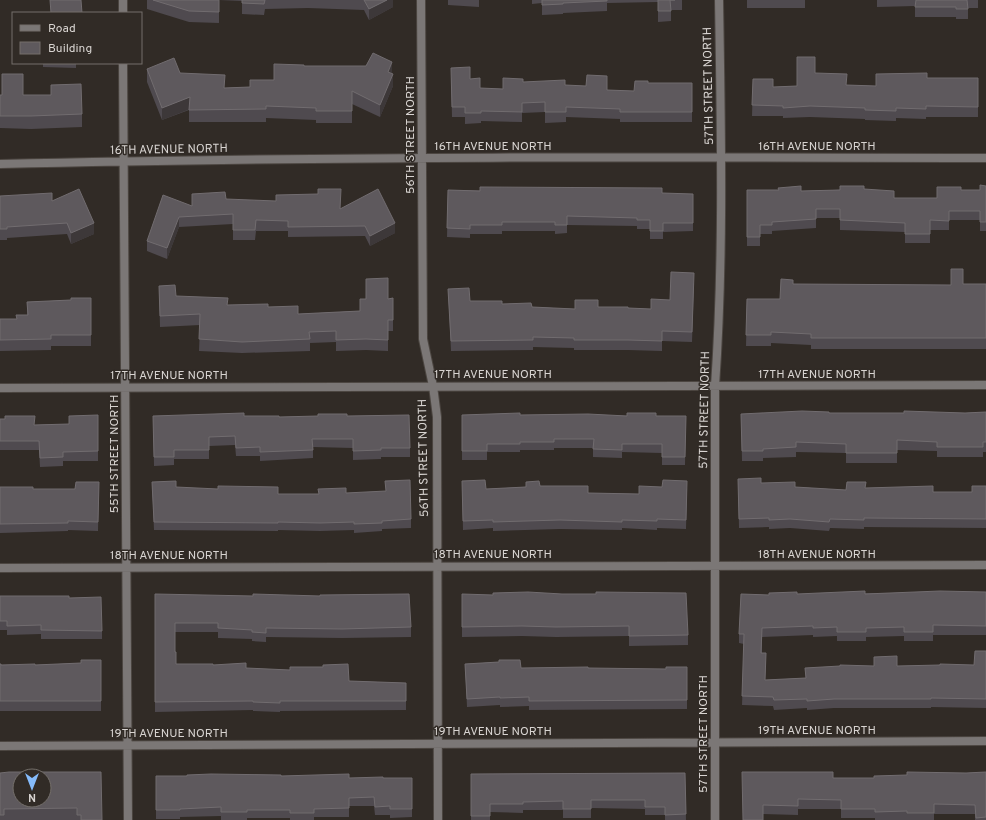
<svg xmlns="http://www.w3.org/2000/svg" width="986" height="820" font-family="Overpass,sans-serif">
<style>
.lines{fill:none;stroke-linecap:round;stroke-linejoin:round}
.street-casing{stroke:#4c4641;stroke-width:10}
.street{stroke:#7b7776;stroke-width:8}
.wall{fill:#4f4a4f}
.shaded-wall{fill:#3d3839}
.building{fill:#5e595d;stroke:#716c6f;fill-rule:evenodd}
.labels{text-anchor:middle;stroke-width:3;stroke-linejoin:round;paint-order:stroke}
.street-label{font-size:12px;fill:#d8d4d1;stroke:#312b26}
</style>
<rect width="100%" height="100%" fill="#312b26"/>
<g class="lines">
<defs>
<path id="street" d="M123,0V13
M421,0L423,339L433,386L437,417L438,820
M123,63L128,820
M0,164C329,156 657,157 986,158
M0,388L986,385
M0,568L986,565
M0,746L986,741
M715,820V386C724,258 721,128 719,0"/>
</defs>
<use href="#street" class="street-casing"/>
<use href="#street" class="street"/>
</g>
<path class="wall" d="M147,0H393V7L369,20L364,10L308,8L265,9L264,15L242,14V1L219,0V23L189,22L147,9Z
M448,0H479V7L448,5Z
M532,0H682V10H671V21L658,22V2L607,3V11L563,13V14L542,15V3L532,4Z
M747,0H805V8H747Z
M877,0H978V8H968V19H956V17H915V6L877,7Z
M43,63H76V68L43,67Z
M304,66L392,74L393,86L380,117L352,104V123H316V120L266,118V122H189V110L162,120L147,82V69L180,73L225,88L250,87L274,80Z
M815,73L847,85L876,86L927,78H978V117H926V119L896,118V121L865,120V119L810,117L783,118V116H752L753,79L773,87L797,86Z
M451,78L470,79L480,88L503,89L523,82L565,85L607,90L634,91L648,83H692V122H620V119L566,117V122L545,123V112L522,113V122L481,121V123L465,124V117H452Z
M51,85L82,114V127L31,129L0,128V95H51Z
M986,186V231H980V220H949V230H930V243H905V232L840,230V218H816V228L772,231V234H760V246H747V190L801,191L864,189L894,198H937L961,190H980Z
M448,190L693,194V231L663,232V239H650V229H637V226L567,225V233L555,234V231H502V234H470V238L447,237Z
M192,194L226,199L340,209L395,233L370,246L365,236L288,237V231H256L255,240H233V224L179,227L167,259L147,251V241L192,206Z
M0,196L52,201L94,234L71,244L67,234L7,238V240H0Z
M694,283L692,342L662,341V351L628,350H574V348L533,347V350L451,351L448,289L470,301L532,307L575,309L598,307L651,309L670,300Z
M793,284L951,285L986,284V349H811V345L771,343V346H746L747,299H780Z
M159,286L176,296L228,305L268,307L298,314L360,311L388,299L393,298V331H388V351L366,350L336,351V342L310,343V351L242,353L199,351L200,325L160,327Z
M91,298V346H51V350L0,351V319H16L27,315V302L71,300Z
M986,412V452H983V457H937V451L897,450V463H846V453L796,452V457L763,458V461H742L741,414L965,413Z
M98,415V461H63V466L40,467L39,450H0V419L35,425L69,424Z
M462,415L686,416L685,465H662V453L622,452V458L593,457V448H554V450H520V452H487V460H462Z
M153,416H244L279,417L347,416L410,448V457H381V459L353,460V448L313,447V458L260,461V456H236L235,445L209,446V459H174V465L154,466Z
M738,479L761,483L795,487L846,490L866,488L933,492H972L986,486V528L864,527V529L830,528L829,531L790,528L769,529V527L739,528Z
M462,481L486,489L540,486L588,493L639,494L687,489L686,529L657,528V530L622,528V530L560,529L493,531V528L463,530Z
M99,482L98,531L68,530V531L0,533V487L33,489H75Z
M152,482L176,487L278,494H318L346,493L411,519V528L382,529V531L354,533V530L320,531L278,530V531L154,530Z
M986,592V635H933V641H904V636L866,637V641H837V636L813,637V635L762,637V653L766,662L765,680L806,678L805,668L874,666V657L897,666L974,665L986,651V708L931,707V708H834L807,710V708L774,710L773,706L742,705L744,644L739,643V634L769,595L797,594Z
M155,594L411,627V637L342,638L266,637V642L252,641V639L218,638V632H175V652L176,664L213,665L246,668L349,681L406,683V710L280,711V712L253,711V710L155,712Z
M462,594L688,635V645L629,646V636L556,637L522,636L462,637Z
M0,596L69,598L102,631V639H41V634L7,635V630H0Z
M101,660V711H0V664L1,665H35L81,663Z
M499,662L521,668L666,669L687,667V709L529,710V706L500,707V705L467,707L465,664Z
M742,772L833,778H874L986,772V820H975V814H934V820H875V818H841V809H798V815L763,814Z
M0,773L102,820H0Z
M685,773L686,820H665V815H645V809L591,808V818H563V810H523V813L490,812V820H471V774Z
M156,776H281L349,778H412V817L390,818V815H375L374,806H349V817H314V820H290V818H247V820H221V816L180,817V819H156Z"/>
<path class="shaded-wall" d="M387,0H393V7L369,20V9Z
M392,62V74L388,72Z
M393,74V86L380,117V105Z
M190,97V109L162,120V108Z
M179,217V227L167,259V248Z
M94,223V234L71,244V233Z
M395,223V233L370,246V236Z"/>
<path class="building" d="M50,0H81L82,13H51Z
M153,0H219V12L189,11Z
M242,0H265L264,4L242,3Z
M364,0H387L369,9Z
M542,0H607V1L563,3V4L542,5Z
M658,0H675H670L671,11H658Z
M916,0H967L968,9H956V7H915Z
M373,53L392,62L388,72L393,74L380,105L352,91V111H316V108L266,106V109L189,110L190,97L162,108L147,69L174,58L180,73L225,75L224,88L250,87V80H274V64L304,65V66H366Z
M797,57H815V73L847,74L846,85L876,86V74L927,73V78H978V107L926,106V109L896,108V111L865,110V108L810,106L783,108V106L752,105L753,79H773V87L797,86Z
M470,67V79L480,78V88L503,89V78L523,79V82L565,80V85L586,86L587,75L607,76V90L634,91L635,81H648V83H692V112H620V109L566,107V112H545V102L522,103V112L481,111V113H465V107H452L451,68Z
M2,74H23V95H51V85L81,84L82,114L31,116H0V95H2Z
M980,185L986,186V222H980V211H949V221L930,220V234H905V223L840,220V209H816V219L772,222V225H760V237H747V190H779L778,188L801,186V191L840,190V186H864V189L894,191V198H937V187H961V190H980Z
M480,187L662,188V193L693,194V223H663V231H650V220H637V218L567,216V225H555V222H502V225H470V229L447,228L448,190L480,191Z
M79,189L94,223L71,233L67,223L7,227V229H0V196L52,193V201Z
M318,189H341L340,209L378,189L395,223L370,236L365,226L288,227V221L256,220L255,230H233V214L179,217L167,248L147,241L163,195L192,206V194L225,192L226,199L276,201V195L318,194Z
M951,269H963V284H986V338H811V334L771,332V335H746L747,299H780L781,279L793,280V284L951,285Z
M671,272L694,273L692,332L662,331V341L628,340H574V338L533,337V340L451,341L448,289L469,288L470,301H502V304L531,303L532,307L575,309V300H598V307H628V308L651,309V299L670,300Z
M388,278V299L393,298V320H388V340L366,339L336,340V331L309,332L310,339L242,342L199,339L200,314L160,316L159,286L175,285L176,296L228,298L227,305L268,304V307L298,306V314L360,311V299H366V279Z
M71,298H91V335H51V339L0,340V319H17L16,315H28L27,302L71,300Z
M802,411L829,412V413H904V411L965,413L986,412V442H983V447H937V442L897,440V453H846V444L796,442V447L763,449V451H742L741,414Z
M244,413V416H279V417L318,416V414H347V416L409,415L410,448H381V450L353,451V439H312L313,450L260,452V447L236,448L235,436L209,437V450H174V457H154L153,416Z
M520,413V415L588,414L627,416V413H656V416H686L685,457H662V444H622V450L593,449L594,439H554V442H520V444H487V451H462V415Z
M98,415V451L63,452V457L40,458L39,441H0V419H5V416H35L34,425L69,424V416Z
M761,478V483L795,482V487L846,490L847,482H866L865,488L933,486V492H972V486H986V519L864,518V520L830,519L829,522L790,519L769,520V518L739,519L738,479Z
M410,480L411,519L382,521V523L354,524V522L320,523L278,522V523L154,522L152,482L176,481V487L218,489V486L278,487V494H319L318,489L346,488V493L386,491L385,481Z
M485,480L486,489L526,487V482L539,481L540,486H588V493L639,494V486L662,487L663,480L687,481L686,520L657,519V521L622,520V522L560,520L493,522V520L463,521L462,481Z
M76,482H99L98,522L68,521V523L0,524V487H33V489H75Z
M865,591V594L940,591L986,592V626L933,625V632H904V627L866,628V632H837V627L813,628V626L762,628L761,653H766L765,680L806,678L805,668L840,666V665L874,666V657L897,656V666L940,665V664L974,665L975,651H986V699L931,698V699H834L807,701V699L774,700L773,697L742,696L744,634H739L741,594L769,595V593L797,592V594Z
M528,592L562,594H596V592L686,593L688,635L629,636V626L556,627L522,626L462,627V594L493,595V593Z
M155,594L253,596V594L320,596V595L409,594L411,627L342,629L266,628V633L252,632V630L218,628V623H175V652H176V664H213V665L246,663V668L290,670V667H323V665L348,664L349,681L406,683V701H280V703L253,702V701L155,702Z
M0,596H69V598L101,597L102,631L41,630V625L7,626V621H0Z
M81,660H101V701H0V664H1V665L35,664V665L81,663Z
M499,660H520L521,668L588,667V668L666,669V667H687V700L529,701V697L500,698V697L467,699L465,664L499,662Z
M9,772H101L102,820H81V815H77V808L4,809V815H0V773ZM20,776H44V800H20Z
M742,772H833V778H874V776L907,775V772L966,773L986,772V817L976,818L975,805L934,804V813H907V811L875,812V809H841V800L798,799V806L763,805V820H743Z
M685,773L686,814L665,815V807H645V800H591V809H563V801L523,802V804H490V816H471V774Z
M211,774L281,775V776L349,774V778L383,777V778H412V809H390V806L375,807L374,797L349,798V808L314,809V813H290V810H247V812H221V807L180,809V810H156V776H187V775Z"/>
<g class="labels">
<g class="street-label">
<text transform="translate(708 86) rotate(-91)" y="4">57TH STREET NORTH</text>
<text transform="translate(410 135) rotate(-90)" y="4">56TH STREET NORTH</text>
<text x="493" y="150">16TH AVENUE NORTH</text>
<text x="817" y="150">16TH AVENUE NORTH</text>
<text transform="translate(169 149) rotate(-1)" y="4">16TH AVENUE NORTH</text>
<text x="493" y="378">17TH AVENUE NORTH</text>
<text x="817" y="378">17TH AVENUE NORTH</text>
<text x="169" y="379">17TH AVENUE NORTH</text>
<text transform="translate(704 410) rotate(-89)" y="4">57TH STREET NORTH</text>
<text transform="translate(114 454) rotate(-90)" y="4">55TH STREET NORTH</text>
<text transform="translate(423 458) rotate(-91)" y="4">56TH STREET NORTH</text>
<text x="493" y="558">18TH AVENUE NORTH</text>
<text x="817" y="558">18TH AVENUE NORTH</text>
<text x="169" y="559">18TH AVENUE NORTH</text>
<text x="817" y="734">19TH AVENUE NORTH</text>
<text x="493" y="735">19TH AVENUE NORTH</text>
<text x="169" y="737">19TH AVENUE NORTH</text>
<text transform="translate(703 734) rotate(-90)" y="4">57TH STREET NORTH</text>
</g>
</g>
<rect x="12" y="12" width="130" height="52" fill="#312b26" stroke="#746f6a"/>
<rect x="20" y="25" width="20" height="6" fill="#7b7776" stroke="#746f6a"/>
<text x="48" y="32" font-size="12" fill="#d8d4d1">Road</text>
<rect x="20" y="42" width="20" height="12" fill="#5e595d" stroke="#746f6a"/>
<text x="48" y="52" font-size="12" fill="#d8d4d1">Building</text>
<g transform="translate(32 788) rotate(180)"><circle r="19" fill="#312b26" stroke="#746f6a"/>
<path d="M0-3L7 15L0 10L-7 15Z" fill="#85bbfb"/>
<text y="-6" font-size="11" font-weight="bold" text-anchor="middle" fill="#d8d4d1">N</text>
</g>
</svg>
